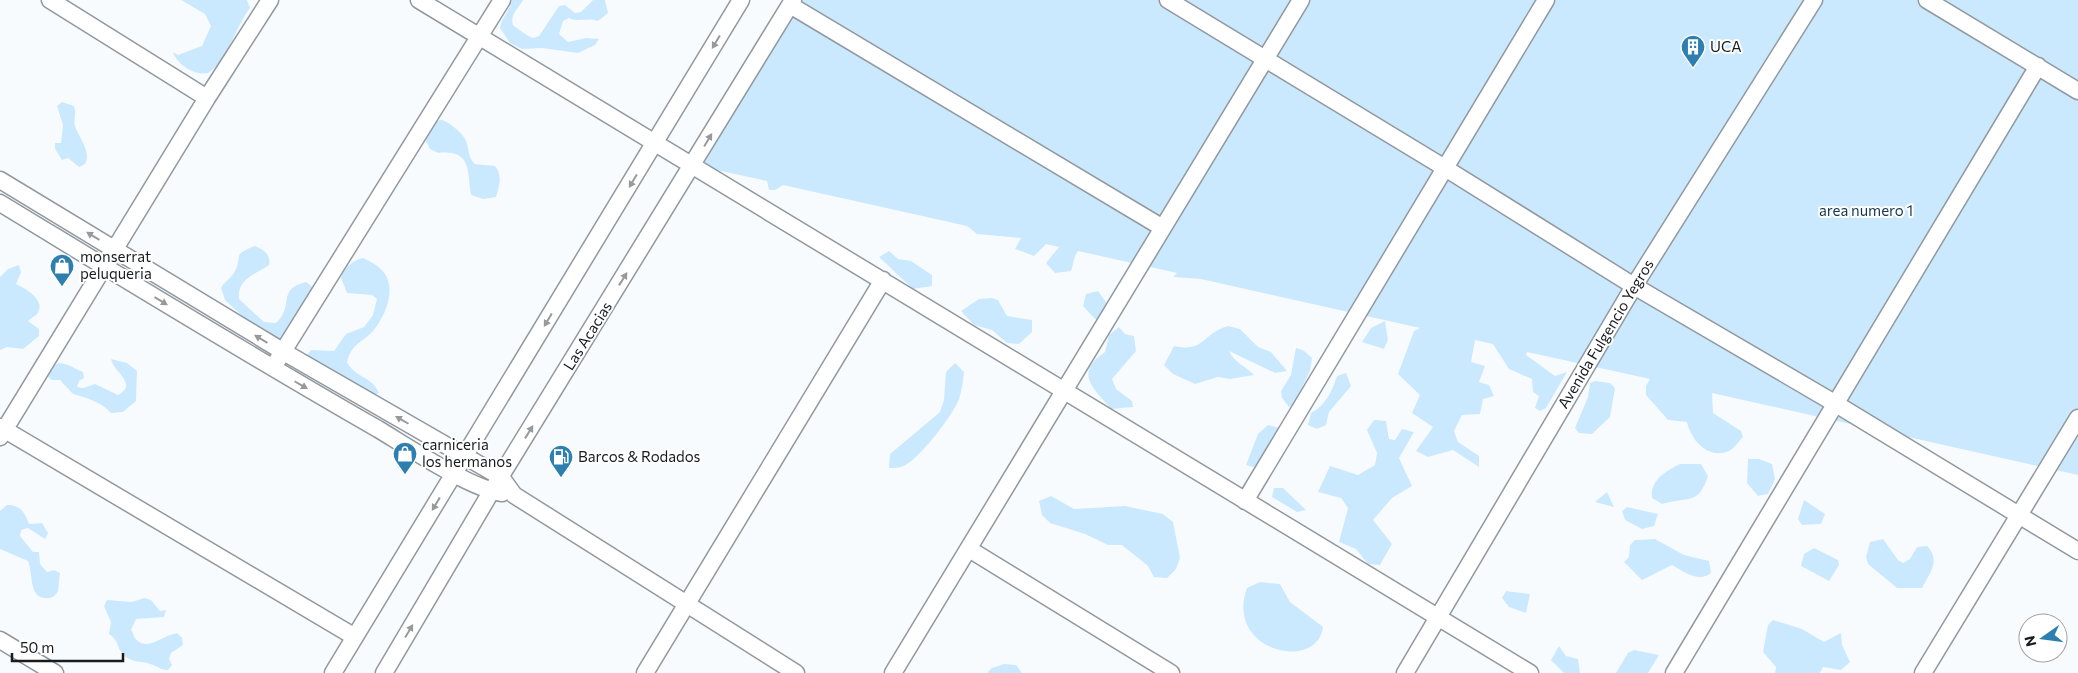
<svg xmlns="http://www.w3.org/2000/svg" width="2078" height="673" font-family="Commissioner,sans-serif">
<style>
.green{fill:#cbe9fe}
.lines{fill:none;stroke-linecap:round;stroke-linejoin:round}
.minor-casing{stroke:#91999f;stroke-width:19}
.minor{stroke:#fff;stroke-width:16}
.oneway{fill:#98999a}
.labels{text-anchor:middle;stroke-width:4;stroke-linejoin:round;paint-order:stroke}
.poi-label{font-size:15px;fill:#191c1e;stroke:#fff;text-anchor:start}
.park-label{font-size:15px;fill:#14374d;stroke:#fff}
.street-label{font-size:15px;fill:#191c1e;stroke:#fff}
</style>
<rect width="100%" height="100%" fill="#f8fbfe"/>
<path class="green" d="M181,0H247L250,8C236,26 227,62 208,73C195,76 177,65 173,52L178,55L202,46L211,26L205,14Z
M512,0H523C518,9 510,14 513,25C518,29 527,36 533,38L539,36L559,6L565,5L575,13L581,12L593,0H605L608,13L598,21C588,17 578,23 569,18L563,21L559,34L568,42L586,38L599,39L595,45L578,53L542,48L522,49L510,43L500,28C502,16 510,11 512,0Z
M785,0H2078V475L1712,393L1713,413L1741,431L1743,437C1739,441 1734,449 1729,451C1708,460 1691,440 1687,422L1668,420L1646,395V386L1650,379L1527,352L1526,355L1555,376L1567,372L1546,408L1540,411L1535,408L1539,396L1533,392L1532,379L1509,369L1493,344L1475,340L1471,362L1485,366L1479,382L1489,385L1494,396L1483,399L1480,414L1462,415L1454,431L1458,442L1479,456V467L1453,450L1428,457L1416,451L1433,427L1412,413L1420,395L1398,374L1414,331L1420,328L1201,279L1173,277L1177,273L1078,251L1075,256L1071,271L1055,273L1046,263L1059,247L1046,244L1034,256L1015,249L1021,238L977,234L967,226L783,185L775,190H769L767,181L693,165Z
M62,102L74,106C77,114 73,119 75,126C79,138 92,152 85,164L79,167L68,158L62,160L55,149V143H61L63,125L57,106Z
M442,120C449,122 464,134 466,141C470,151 467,156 475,164L495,166C503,176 499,186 496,197L483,199L471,195C467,171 472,149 438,153L430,149L424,137L436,121Z
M255,246C264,250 271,254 269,265C254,275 237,279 239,299L264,322L276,323C295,306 276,289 306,282L317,290L285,337L280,340L267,339L225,300L221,288C224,282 230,279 234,273C244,256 230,255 255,246Z
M889,251L898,259L911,261L932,275V286L913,289L879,257Z
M363,258C371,262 380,266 385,274C396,291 385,317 373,331C361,344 352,343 347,362C354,377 373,377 379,393L373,395L317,364L307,355L311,350L334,351L346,334L364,327L373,315L377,299L372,295L347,293L341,278C344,268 353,260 363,258Z
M19,265L21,272L16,284C25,288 47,300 37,314C35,316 30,319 28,321L39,329V336L23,349L7,347L0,350V277L8,269Z
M1098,291L1110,308L1096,320L1083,306L1086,294Z
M992,298L998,300L1007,316L1032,320V332L1019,344L1007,343L992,330L974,325L961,311L979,299Z
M1385,321L1388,340L1384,349L1362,342L1371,328Z
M1228,326L1240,329L1258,347L1271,352L1287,371L1275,373L1229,351C1234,362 1245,366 1254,375L1230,379L1218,377L1195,384L1173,374L1164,365L1174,346C1205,353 1202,333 1228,326Z
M1119,327L1125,334L1134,336L1136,351L1112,379L1116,389L1132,401L1133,407L1111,409C1092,387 1074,373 1105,352L1109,335Z
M1296,348L1303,350L1312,358L1310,371L1294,404L1289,407L1282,398L1281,391L1291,375Z
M111,359L127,363L137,371L136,401L123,412L111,413C102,402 86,398 73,394L60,380H52L47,376C55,353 70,367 83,372L84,378L79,381L77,387L83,388L95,384L118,395C139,384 113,372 111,359Z
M955,363L964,372C963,380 962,390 959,399C954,414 916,464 901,467C898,468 893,468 889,468L890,454L940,412L944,400L946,372Z
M1346,373L1351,386L1329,412L1326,425L1317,429L1308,425L1311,413C1326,405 1332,391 1337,376Z
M1595,381L1610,383L1615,388L1610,417L1592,434L1579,433L1575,428L1588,397L1590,383Z
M1374,420L1386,421L1389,439L1395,440L1402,429L1414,432L1399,458L1412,486L1392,498L1373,520L1392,544L1380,565L1368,564L1356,549L1339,542L1348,508L1341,498L1318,492L1330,466L1358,475L1375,465L1377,453L1367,430Z
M1268,425L1280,428L1263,461L1253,467L1246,465L1258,434Z
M1748,459H1759L1772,464L1775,479L1768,494L1758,496L1747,483Z
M1680,464H1701L1708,476C1698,506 1689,496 1662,504L1652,498C1650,480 1666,471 1680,464Z
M1274,488H1283L1306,510L1297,512L1272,497Z
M1607,492L1614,507L1595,502Z
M1051,496L1074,509L1125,506L1163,514L1173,522L1180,558L1176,569L1167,578L1154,577L1148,566L1122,545H1108L1085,534L1050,523L1042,515L1039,501Z
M1804,500L1825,514L1821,524L1802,525L1798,519Z
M7,505C21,505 25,513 29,524L42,523L48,533L45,539L28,528L21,530L20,536L33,552H39L40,564L47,572L54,570L60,573L58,591C55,596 52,599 45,598C29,598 33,572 28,561L0,549V511Z
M1627,507L1658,514L1654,526L1642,529L1625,520L1622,511Z
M1655,539L1684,555L1709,561L1711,573C1699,583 1684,572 1672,565L1642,580L1624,562L1629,557L1630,545L1635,540Z
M1883,539L1898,560L1903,563L1910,559L1917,547L1927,546C1941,560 1930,573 1922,588H1897L1868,564L1866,557L1870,542Z
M1814,548L1838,560L1839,565L1829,581L1801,566L1804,554Z
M1260,582L1280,584L1290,602L1323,627C1317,673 1224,651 1247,588Z
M1506,591L1530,594L1526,613L1509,607L1502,598Z
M144,598L151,600L160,611L166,610L164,617L136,619L131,630C135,635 132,634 135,638C146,653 163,635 177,633L182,638L183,645L171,653L169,659L172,665L168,670C160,670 158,666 150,664C140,660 131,664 122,653C116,645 119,641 109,634L111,622L104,606L107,600L132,602Z
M1773,620L1802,629L1824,642L1841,633L1842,645L1850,662L1841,670L1823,667L1820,673H1775L1776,667L1763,652L1768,625Z
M1559,646L1566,656L1578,659L1580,673H1564L1551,660Z
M1634,650L1659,655L1648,673H1616L1628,653Z
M1004,664L1016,665L1022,673H987L992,668Z"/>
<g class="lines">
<defs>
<path id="minor" d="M50,0L207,98
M419,0L1530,673
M1168,0L1445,168L1634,286L1836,404L2078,551
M1927,0L2078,91
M790,5L1163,228
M0,180L289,355L501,477L514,495L796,673
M0,203C125,279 250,356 378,429C408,447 469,488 502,493
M277,361L502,0
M0,427L355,637
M0,437L207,98L270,0
M1245,501L1546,0
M969,549L1171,673
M0,640L55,673
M333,673L741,0
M384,673L491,492L793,0
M645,673L883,280
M893,673L1301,0
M1405,673L1634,286L1814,0
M1674,673L2038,66
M1923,673L2078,418"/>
</defs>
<use href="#minor" class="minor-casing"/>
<use href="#minor" class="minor"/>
</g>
<defs><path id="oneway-solid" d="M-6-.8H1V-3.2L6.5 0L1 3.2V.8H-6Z" transform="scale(1.25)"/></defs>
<g class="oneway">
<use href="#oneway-solid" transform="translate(716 42) rotate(121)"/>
<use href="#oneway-solid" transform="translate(708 140) rotate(-59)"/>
<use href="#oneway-solid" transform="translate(633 181) rotate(121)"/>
<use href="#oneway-solid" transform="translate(93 236) rotate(-149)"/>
<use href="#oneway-solid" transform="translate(623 279) rotate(-58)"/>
<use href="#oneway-solid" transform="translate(161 301) rotate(31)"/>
<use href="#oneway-solid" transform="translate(548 320) rotate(121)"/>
<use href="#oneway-solid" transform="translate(261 339) rotate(-149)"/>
<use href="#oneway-solid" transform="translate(301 385) rotate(30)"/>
<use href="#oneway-solid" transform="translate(402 420) rotate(-150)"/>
<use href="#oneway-solid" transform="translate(529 432) rotate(-58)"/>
<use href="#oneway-solid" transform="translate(436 504) rotate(121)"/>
<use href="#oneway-solid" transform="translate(409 631) rotate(-59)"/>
</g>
<defs>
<symbol id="building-pin" viewBox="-11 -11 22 30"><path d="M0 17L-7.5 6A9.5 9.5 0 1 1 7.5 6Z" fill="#2d7faf" stroke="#fff"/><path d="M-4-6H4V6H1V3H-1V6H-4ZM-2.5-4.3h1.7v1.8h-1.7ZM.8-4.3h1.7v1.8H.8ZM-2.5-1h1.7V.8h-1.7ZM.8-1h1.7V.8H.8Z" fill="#fff"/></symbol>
<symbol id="shop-pin" viewBox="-11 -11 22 30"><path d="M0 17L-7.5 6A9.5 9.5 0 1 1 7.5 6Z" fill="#2d7faf" stroke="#fff"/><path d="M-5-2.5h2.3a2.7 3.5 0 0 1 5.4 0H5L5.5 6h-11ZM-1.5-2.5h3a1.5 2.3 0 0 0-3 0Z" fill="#fff"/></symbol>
<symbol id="fuel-pin" viewBox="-11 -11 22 30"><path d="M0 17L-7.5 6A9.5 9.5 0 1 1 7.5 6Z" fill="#2d7faf" stroke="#fff"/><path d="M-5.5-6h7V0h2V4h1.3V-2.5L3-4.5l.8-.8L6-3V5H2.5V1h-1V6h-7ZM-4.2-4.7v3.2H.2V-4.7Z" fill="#fff"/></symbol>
</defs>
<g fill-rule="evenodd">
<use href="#building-pin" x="1679" y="33" width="28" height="38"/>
<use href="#shop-pin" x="48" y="252" width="28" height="38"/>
<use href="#shop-pin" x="391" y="440" width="28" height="38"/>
<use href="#fuel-pin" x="547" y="443" width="28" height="38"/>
</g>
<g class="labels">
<g class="poi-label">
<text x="1710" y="52">UCA</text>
<text x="80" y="262">monserrat<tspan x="80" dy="17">peluqueria</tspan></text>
<text x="422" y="450">carniceria<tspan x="422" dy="17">los hermanos</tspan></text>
<text x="578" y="462">Barcos &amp; Rodados</text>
</g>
<g class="park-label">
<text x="1866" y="216">area numero 1</text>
</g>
<g class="street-label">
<text transform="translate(1606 334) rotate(-59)" y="5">Avenida Fulgencio Yegros</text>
<text transform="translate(588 336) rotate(-58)" y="5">Las Acacias</text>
</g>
</g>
<g transform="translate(2043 638) rotate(256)"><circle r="24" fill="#ffffff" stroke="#a3a4a5"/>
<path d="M0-4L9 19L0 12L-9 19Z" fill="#2d7faf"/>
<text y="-8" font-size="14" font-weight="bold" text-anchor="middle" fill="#191c1e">N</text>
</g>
<path d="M12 653v8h111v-8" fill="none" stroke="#191c1e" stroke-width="2.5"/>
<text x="20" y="653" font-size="15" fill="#191c1e" stroke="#ffffff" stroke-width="4" paint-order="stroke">50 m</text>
</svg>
